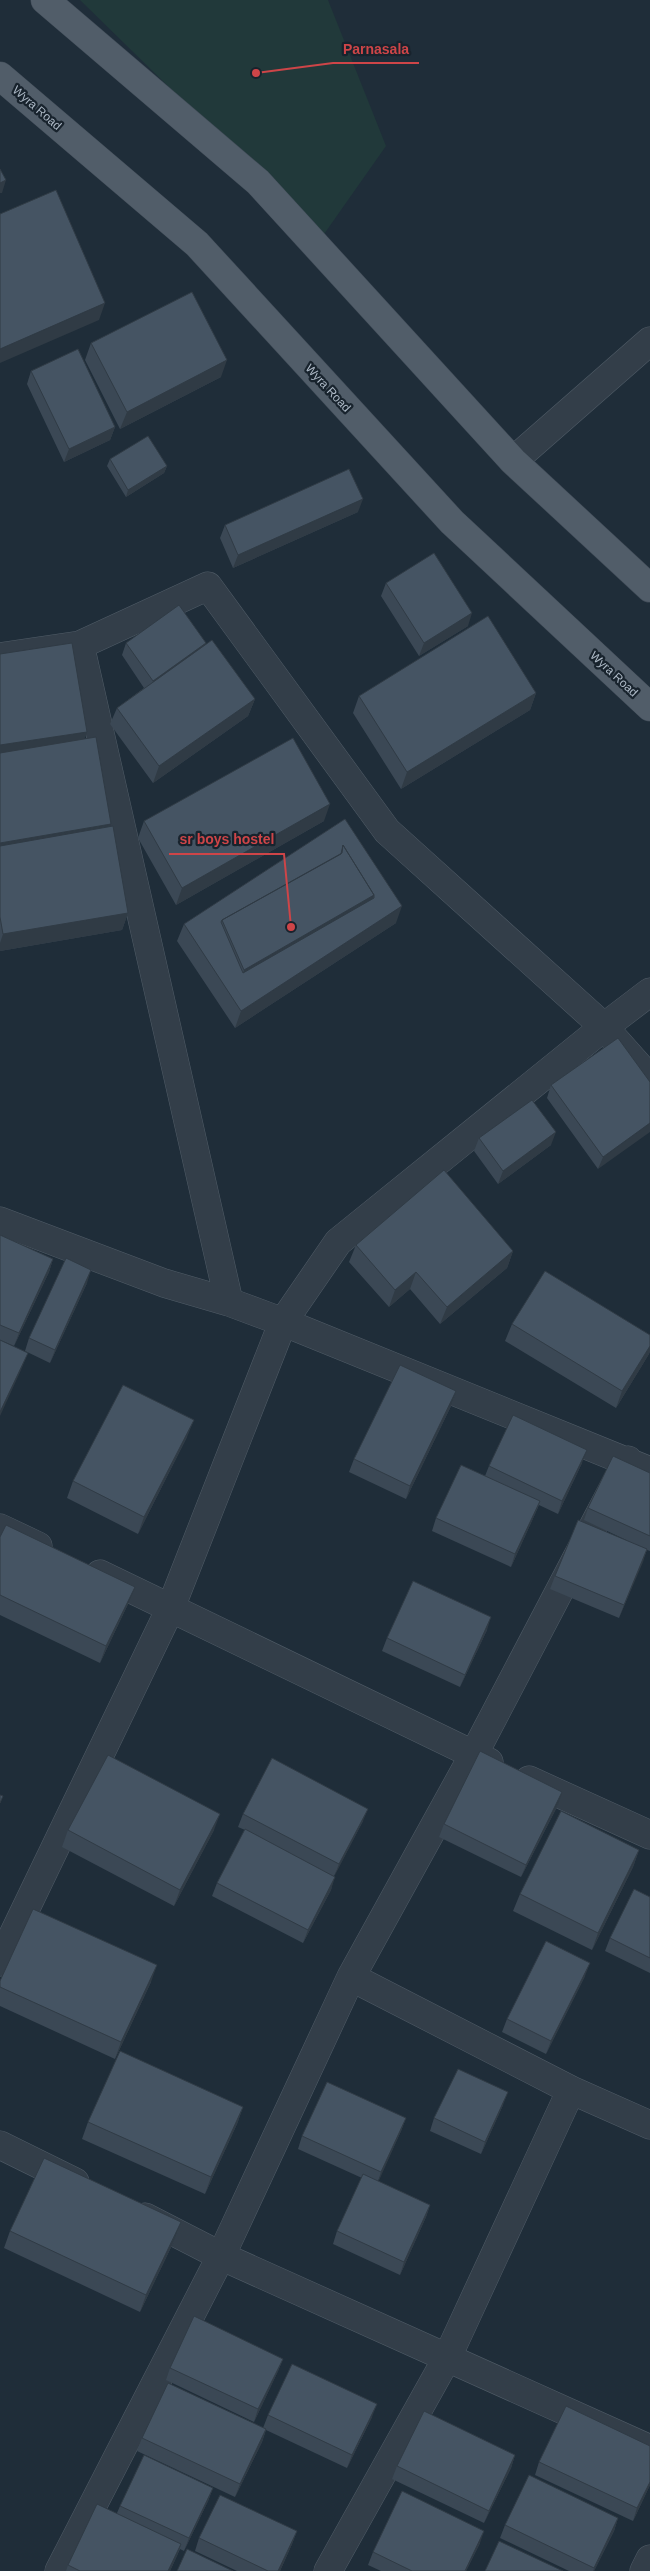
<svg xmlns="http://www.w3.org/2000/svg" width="650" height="2571" font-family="Helvetica,sans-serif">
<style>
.garden{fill:#21393a}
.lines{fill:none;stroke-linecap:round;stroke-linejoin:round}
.street-casing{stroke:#505c67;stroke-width:29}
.primary-casing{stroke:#3f4a56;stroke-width:29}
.street{stroke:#333e49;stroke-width:28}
.primary{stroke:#515d69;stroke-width:28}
.wall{fill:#3b4855}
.shaded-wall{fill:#303b45}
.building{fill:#455463;stroke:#303b45;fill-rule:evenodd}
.labels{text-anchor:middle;stroke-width:4.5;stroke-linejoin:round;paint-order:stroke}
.street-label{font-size:12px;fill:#adb9c6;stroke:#18232d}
.leader{fill:none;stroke:#ce4548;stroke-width:2}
.callout-dot{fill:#ce4548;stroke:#18232d;stroke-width:2}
.callout-label{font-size:14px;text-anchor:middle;font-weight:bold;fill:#ce4548;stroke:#18232d;stroke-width:4.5;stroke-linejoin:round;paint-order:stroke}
</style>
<rect width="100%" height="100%" fill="#1f2d39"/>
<path class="garden" d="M80,0H328L386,146L322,237Z"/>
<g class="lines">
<defs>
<path id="street" d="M513,461L650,341
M80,645L208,586L387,831L604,1027L650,1079
M0,657L80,645L229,1302
M0,1221L164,1283L229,1302L283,1322L338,1242L604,1027L650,992
M0,1528L38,1546
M100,1574L489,1762
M529,1780L650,1835
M0,1962L171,1607L283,1322L650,1471
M351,1977L571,2090L650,2125
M0,2145L75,2182
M145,2217L221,2256L650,2449
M59,2571L221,2256L351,1977L474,1754L628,1460
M328,2571L447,2358L571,2090
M644,2571L650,2559"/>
<path id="primary" d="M45,0L258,182L513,461L650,588
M0,76L197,244L452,522L650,707"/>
</defs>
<use href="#street" class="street-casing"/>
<use href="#primary" class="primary-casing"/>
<use href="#street" class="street"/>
<use href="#primary" class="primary"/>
</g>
<path class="wall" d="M91,343L221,377L120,429L85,360Z
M31,371L115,427L110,440L64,462L27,384Z
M110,459L167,466L164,473L126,497L107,466Z
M358,512L233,568L220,538L225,525Z
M386,583L468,626L419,656L381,596Z
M126,643L205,645L255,699L248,716L153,783L110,724L117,708L144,688L122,655Z
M0,654L84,739L110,827L128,913L122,930L0,951Z
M536,693L530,710L401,789L353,713L359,696Z
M345,819L396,923L235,1028L177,941L184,924Z
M144,821H324L176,905L138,838Z
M650,1082L598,1169L547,1098L551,1085Z
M479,1138L551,1145L498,1184L474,1151Z
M0,1235L53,1259L49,1272L14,1346L0,1340Z
M356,1245L513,1251L507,1268L440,1324L410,1289L389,1307L349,1262Z
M87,1283L50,1363L25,1351L29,1338Z
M512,1324L650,1346V1351L649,1354L616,1408L505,1341Z
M456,1391L452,1404L406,1499L349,1472L354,1459Z
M187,1437L138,1534L67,1498L73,1481Z
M582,1463L558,1514L539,1505L535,1514L511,1567L432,1531L436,1518L485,1476L489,1466Z
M650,1473V1551L647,1550L619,1618L550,1589L555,1576L626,1540L584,1520L588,1508Z
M0,1537L128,1604L100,1663L0,1615Z
M487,1630L460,1687L382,1651L387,1638Z
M558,1805L521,1877L439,1837L444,1824Z
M243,1814L363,1821L334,1876L331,1890L303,1943L212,1896L217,1883L245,1830L238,1827Z
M68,1830H214L174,1906L62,1847Z
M639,1850L633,1867L592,1950L513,1911L520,1894Z
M650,1897V1973L605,1951L610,1938Z
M585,1976L546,2054L502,2032L507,2019Z
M0,1981L151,1982L115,2059L0,2006Z
M503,2105L481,2154L430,2131L434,2118Z
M243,2107L237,2124L205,2194L82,2139L88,2122Z
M406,2118L401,2131L378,2181L430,2205L426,2217L400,2275L333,2244L337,2231L362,2178L298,2149L302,2136Z
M181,2222L175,2239L140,2312L4,2248L10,2231Z
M283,2359L278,2371L254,2422L166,2380L170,2368Z
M268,2415L372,2417L347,2468L266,2430L262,2442L235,2497L137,2451L142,2438L263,2428Z
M515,2455L511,2468L484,2523L392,2479L397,2466Z
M539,2462L650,2485L633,2521L535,2475Z
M213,2488L208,2501L184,2551L180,2549L170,2571H66L68,2565L117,2513L120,2506Z
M618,2518L614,2531L594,2571H569L500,2538L505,2525Z
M297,2531L292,2544L280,2571H237L195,2551L199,2538Z
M480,2543L466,2571H381L368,2565L373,2552Z"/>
<path class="shaded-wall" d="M6,180L2,193H0V183Z
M105,303L99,320L0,363V349Z
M227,360L221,377L120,429L127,412Z
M115,427L110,440L64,462L69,449Z
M167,466L164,473L126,497L128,490Z
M363,499L358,512L233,568L238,555Z
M472,613L468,626L419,656L424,643Z
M206,643L201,655L148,693L153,681Z
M536,693L530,710L401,789L407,772Z
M255,699L248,716L153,783L159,766Z
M87,732L81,749L0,761V745Z
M330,804L324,821L176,905L182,888Z
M111,824L105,841L0,859V843Z
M374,895L367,915L237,990L244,970Z
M402,906L396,923L235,1028L241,1011Z
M128,913L122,930L0,951V943L3,934Z
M650,1123V1132L598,1169L603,1157Z
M556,1132L551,1145L498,1184L503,1171Z
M513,1251L507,1268L440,1324L447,1307Z
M53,1259L49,1272L14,1346L19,1333Z
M91,1270L87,1283L50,1363L55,1350Z
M416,1272L410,1289L389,1307L395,1290Z
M650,1346V1351L649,1354L616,1408L622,1391Z
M28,1353L21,1370L0,1416V1412Z
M456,1391L452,1404L406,1499L410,1486Z
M194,1420L187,1437L138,1534L144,1517Z
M587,1450L582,1463L558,1514L562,1501Z
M540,1501L535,1514L511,1567L515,1554Z
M647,1549L643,1562L619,1618L624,1605Z
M135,1587L128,1604L100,1663L106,1646Z
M491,1617L487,1630L460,1687L465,1675Z
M562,1792L558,1805L521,1877L526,1865Z
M368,1809L363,1821L334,1877L339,1864Z
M220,1814L214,1830L174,1906L180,1890Z
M639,1850L633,1867L592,1950L598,1933Z
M335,1877L331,1890L303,1943L308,1930Z
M590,1963L585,1976L546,2054L551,2041Z
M157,1965L151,1982L115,2059L121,2042Z
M508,2092L503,2105L481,2154L485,2142Z
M243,2107L237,2124L205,2194L211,2177Z
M406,2118L401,2131L377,2185L381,2172Z
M430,2205L426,2217L400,2275L404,2262Z
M181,2222L175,2239L140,2312L146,2295Z
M283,2359L278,2371L254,2422L258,2409Z
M377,2404L372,2417L347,2468L352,2455Z
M266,2429L262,2442L235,2497L240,2484Z
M515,2455L511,2468L484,2523L489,2511Z
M650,2482V2485L633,2521L637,2508Z
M213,2488L208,2501L184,2551L189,2538Z
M618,2518L614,2531L594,2571H593Z
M297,2531L292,2544L280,2571H278Z
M484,2531L480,2543L466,2571H465Z
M181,2544L177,2556L170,2571H168Z"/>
<path class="building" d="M0,169L6,180L0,183Z
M56,190L105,303L0,349V214Z
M192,292L227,360L127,412L91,343Z
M78,349L115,427L69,449L31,371Z
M148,436L167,466L128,490L110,459Z
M349,469L363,499L238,555L225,525Z
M434,553L472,613L424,643L386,583Z
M179,605L206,643L153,681L126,643Z
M488,616L536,693L407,772L359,696Z
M212,640L255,699L159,766L117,708Z
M72,643L87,732L0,745V654Z
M96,737L111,824L0,843V753Z
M293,738L330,804L182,888L144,821Z
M345,819L402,906L241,1011L184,924ZM343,845L374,895V898L243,973L221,922L222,920L341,854Z
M113,826L128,913L3,934L0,917V846Z
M343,845L374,895L244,970L222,920L342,853Z
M618,1038L650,1082V1123L603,1157L551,1085Z
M532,1100L556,1132L503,1171L479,1138Z
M444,1170L513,1251L447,1307L416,1272L395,1290L356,1245Z
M0,1235L53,1259L19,1333L0,1325Z
M66,1258L91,1270L55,1350L29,1338Z
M545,1271L650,1335V1346L622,1391L512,1324Z
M0,1340L28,1353L0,1412Z
M400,1365L456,1391L410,1486L354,1459Z
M123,1385L194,1420L144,1517L73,1481Z
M513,1415L587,1450L562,1501L489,1466Z
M613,1456L650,1473V1536L588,1508Z
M461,1465L540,1501L515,1554L436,1518Z
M578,1520L647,1549L624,1605L555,1576Z
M6,1525L135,1587L106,1646L0,1595V1537Z
M413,1581L491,1617L465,1675L387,1638Z
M480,1751L562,1792L526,1865L444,1824Z
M108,1755L220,1814L180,1890L68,1830Z
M272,1758L368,1809L339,1864L243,1814Z
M0,1795L3,1796L0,1803Z
M561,1811L639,1850L598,1933L520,1894Z
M245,1829L335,1877L308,1930L217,1883Z
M634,1889L650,1897V1958L610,1938Z
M33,1909L157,1965L121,2042L0,1987V1981Z
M546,1941L590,1963L551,2041L507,2019Z
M120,2051L243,2107L211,2177L88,2122Z
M458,2069L508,2092L485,2142L434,2118Z
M327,2082L406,2118L381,2172L302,2136Z
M44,2158L181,2222L146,2295L10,2231Z
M363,2174L430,2205L404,2262L337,2231Z
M194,2316L283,2359L258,2409L170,2368Z
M292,2364L377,2404L352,2455L268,2415Z
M168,2383L266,2429L240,2484L142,2438Z
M566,2406L650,2446V2482L637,2508L539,2462Z
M424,2411L515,2455L489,2511L397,2466Z
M144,2455L213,2488L189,2538L120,2506Z
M529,2475L618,2518L594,2568L505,2525Z
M402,2491L484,2531L465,2571H412L373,2552Z
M220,2495L297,2531L278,2571H268L199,2538Z
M97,2504L181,2544L168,2571H80L68,2565Z
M499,2541L563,2571H485Z
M187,2549L233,2571H177Z"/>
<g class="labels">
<g class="street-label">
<text transform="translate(37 108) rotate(41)" y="4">Wyra Road</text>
<text transform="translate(328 388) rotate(47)" y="4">Wyra Road</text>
<text transform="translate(614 674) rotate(43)" y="4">Wyra Road</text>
</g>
</g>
<path class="leader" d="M256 73L333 63H419M291 927L284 854H169"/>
<g class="callout-dot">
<circle cx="256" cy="73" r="5"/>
<circle cx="291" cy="927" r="5"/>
</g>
<g class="callout-label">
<text x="376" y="54">Parnasala</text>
<text x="227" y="844">sr boys hostel</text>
</g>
</svg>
